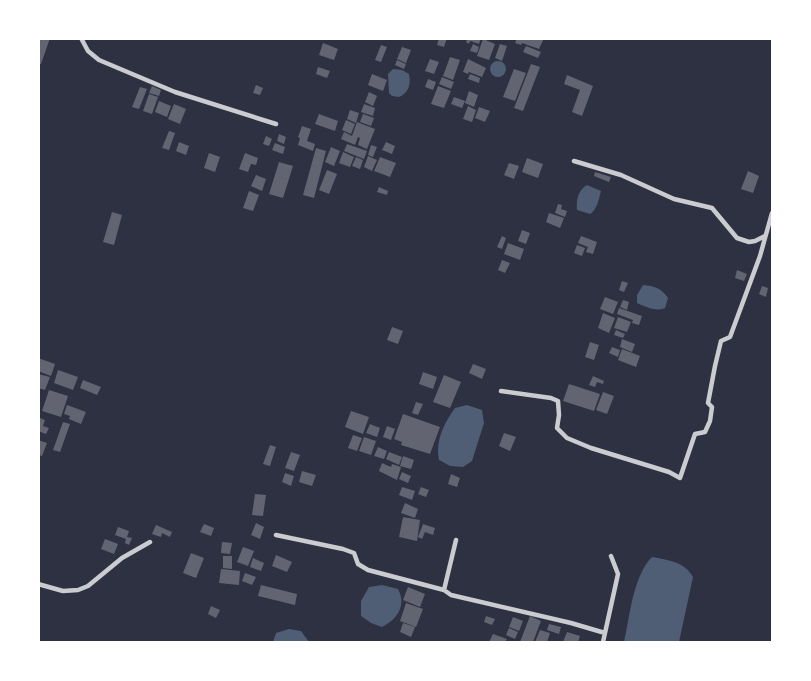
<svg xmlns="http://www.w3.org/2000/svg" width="811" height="681" font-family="'Golos Text',sans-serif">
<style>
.water{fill:#4f5d75}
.building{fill:#626471}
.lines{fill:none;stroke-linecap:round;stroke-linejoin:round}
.minor{stroke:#caccd0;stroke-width:4.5}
</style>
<rect width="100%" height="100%" fill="#2d3142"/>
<path class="water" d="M490 69a8 8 0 1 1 16 0a8 8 0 1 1-16 0Z
M393,69L402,70L409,74C411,84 409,93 399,97L392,96L389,93L388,74Z
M587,185L601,191C599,199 597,210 590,214L577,210C576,200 578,190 587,185Z
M643,285C655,286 661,288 668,298L665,308C656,312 646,307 637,303V295Z
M467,405L482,410L484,423L472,461L463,467L450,466L439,460C435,441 444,423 455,408Z
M652,557C668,560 685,562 693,577L679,642H624C630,616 633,576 652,557Z
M382,585L398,589C407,605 397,620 382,627L371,623L361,616V601L369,587Z
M289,629L301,631L309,642H273L276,633Z"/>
<path class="building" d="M38,38H50L41,64H38Z
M439,38H447L444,47L437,45Z
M471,38H481L479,44L470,41L469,44L466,42L467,40L464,39Z
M517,38H544L539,49L522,43L521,45L515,43Z
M483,39L495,44L489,60L477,56Z
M323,43L338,49L334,60L319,55Z
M473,44L479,47L477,53L470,51Z
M500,44L507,46L502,61L495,58Z
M381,45L387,47L381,62L375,60Z
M526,46L541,52L538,58L523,52Z
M402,47L411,50L406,63L397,59Z
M450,57L460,60L453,80L443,76Z
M430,59L439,62L434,74L425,71Z
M468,59L486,68L482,77L469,72L468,74L463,72Z
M397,60L406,64L404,69L395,65Z
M531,64L540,67L523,111L514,108Z
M318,67L330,71L327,78L316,74Z
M514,69L526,73L515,101L503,97Z
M372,74L387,80L383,91L368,85Z
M470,74L480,78L479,83L468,79Z
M567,75L593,86L582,116L572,112L580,90L564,84Z
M442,77L454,82L451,89L439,84Z
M428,79L436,82L433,90L425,87Z
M256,85L263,88L260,95L253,93Z
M152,86L161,90L159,96L149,93Z
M438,86L451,91L444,108L431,104Z
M140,87L147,89L139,109L132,107Z
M469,91L478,95L474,107L465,103Z
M369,92L377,96L373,106L365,102Z
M149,94L158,97L152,114L143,111Z
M454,97L465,101L462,108L451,104Z
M159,101L171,106L167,117L155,112Z
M174,104L186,109L180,124L168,119Z
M364,104L375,108L373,116L361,112Z
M468,106L476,110L472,122L463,119Z
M479,107L490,111L485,122L475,118Z
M350,110L359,113L356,123L347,119Z
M319,114L338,121L335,131L315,124Z
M363,114L374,118L371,126L360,122Z
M346,120L355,124L351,134L342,130Z
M357,122L375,129L367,149L358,145L360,138L358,137L355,145L341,139L344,132L352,136Z
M302,126L311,129L307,141L315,144L313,151L298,145L300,138L298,137Z
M169,131L175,133L169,150L162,148Z
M279,134L286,137L284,144L277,141Z
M266,136L272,139L269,146L263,144Z
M179,142L189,146L186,155L176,151Z
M386,142L395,146L392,154L382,150Z
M275,143L285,147L283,154L272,150Z
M347,144L367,151L364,159L344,151Z
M371,145L377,147L373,157L368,155Z
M331,147L340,151L334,166L325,162Z
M316,148L326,151L314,198L303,195Z
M343,152L354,157L350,167L339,163Z
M209,153L220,157L215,172L204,168Z
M245,153L258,158L256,165L251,164L248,172L239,169Z
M368,156L377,160L372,171L364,167Z
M356,157L363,160L360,169L352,166Z
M380,157L396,163L390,177L374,171Z
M527,158L543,164L538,178L522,172Z
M279,162L293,166L283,198L269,194Z
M509,163L519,166L514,179L504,175Z
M327,170L337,174L329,194L319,190Z
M748,171L759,176L753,193L741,189Z
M595,172L611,177L609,182L594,176Z
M256,175L266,179L262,191L251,186Z
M379,187L388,191L387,195L377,192Z
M249,191L259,195L253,211L243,208Z
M558,204L562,205L561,209L567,211L565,217L555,213Z
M112,212L122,215L114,245L103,242Z
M549,213L564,218L560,228L546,222Z
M522,230L530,233L526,244L518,241Z
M502,236L506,238L502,249L497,247Z
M581,236L597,242L593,254L586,252L588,247L578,243Z
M508,243L524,249L520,260L504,254Z
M577,245L585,248L582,256L574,253Z
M502,260L510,263L505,273L498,270Z
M737,270L747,274L744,281L735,278Z
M622,281L628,283L624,292L619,290Z
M762,286L768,288L766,297L759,294Z
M605,297L618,302L613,314L600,309Z
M623,300L629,302L627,310L620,307Z
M619,308L642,316L639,325L632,323L633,320L617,314Z
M603,313L615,318L609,333L598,328Z
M618,317L631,322L627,332L614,328Z
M392,327L403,331L398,344L387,340Z
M616,330L625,334L623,338L614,335Z
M622,339L635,344L632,352L620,347Z
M590,342L599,345L594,360L585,357Z
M612,347L620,350L618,357L609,353Z
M622,349L640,356L636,367L618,360Z
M38,358L55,364L51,376L38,371Z
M473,364L486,369L482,379L469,373Z
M58,370L78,377L73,390L54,383Z
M423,372L437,377L433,389L419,384Z
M38,374L50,377L45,390L38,388Z
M444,375L461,382L450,408L433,402Z
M593,376L604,381L603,384L597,382L595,387L589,385Z
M83,380L101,387L97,395L80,388Z
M569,384L600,394L594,411L563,401Z
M49,390L68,396L61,417L42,411Z
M603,392L614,396L607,414L596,410Z
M416,402L423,404L418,415L412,413Z
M67,405L86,412L81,424L69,419L70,416L64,414Z
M351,411L369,417L363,434L345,427Z
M403,414L440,427L430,454L401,445L402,442L394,439Z
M40,418L45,420L43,426L49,428L46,434L38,431Z
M63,422L70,424L60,452L53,450Z
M370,424L380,428L377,437L366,433Z
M387,426L395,429L391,440L383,437Z
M504,433L516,437L510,451L499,446Z
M353,435L362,438L357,451L348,448Z
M364,437L376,441L371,455L359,451Z
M38,440L47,443L42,456L38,455Z
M270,445L276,447L270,466L263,464Z
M378,447L387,451L384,459L374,456Z
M291,452L300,455L294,471L285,468Z
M389,452L402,457L399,465L386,459Z
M403,456L414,460L411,469L400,466Z
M382,463L391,467L392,464L401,467L397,480L379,471Z
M302,471L316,475L312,486L299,482Z
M402,472L411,476L408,483L399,479Z
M285,473L294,476L291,486L282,482Z
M451,474L460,478L457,487L448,484Z
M402,487L415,491L412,500L399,495Z
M421,487L429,490L426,497L418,494Z
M255,494L266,495L263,516L252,515Z
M405,503L418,509L415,518L401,513Z
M403,517L420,520L417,541L399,537Z
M256,523L264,527L260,539L251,535Z
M204,524L214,528L211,536L200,532Z
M423,524L435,528L433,535L425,532L422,539L418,537Z
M156,525L172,532L170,537L162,533L161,537L152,534Z
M118,527L129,531L127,537L132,538L129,545L125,543L126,539L115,535Z
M105,539L118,544L114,554L101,549Z
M222,542L232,543L230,554L221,553Z
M243,547L254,551L248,566L237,562Z
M191,553L204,558L196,578L183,573Z
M276,555L292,562L287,572L272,566Z
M223,556H232V569L223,568Z
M253,558L264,563L261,571L250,567Z
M221,569L240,571L239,585L219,583Z
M245,573L256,577L252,585L242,581Z
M261,585L297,594L295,605L258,596Z
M408,587L425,594L420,607L403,600Z
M406,603L423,609L416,627L400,621Z
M211,606L220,610L216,618L208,614Z
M486,616L495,619L492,625L484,622Z
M530,616L541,621L533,642H520Z
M513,617L523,621L519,631L509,627Z
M403,623L415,627L411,637L400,632Z
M549,624L561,627L559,634L547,630Z
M509,628L518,632L515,639L506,635Z
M540,630L550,633L547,642H535Z
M567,632L580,636L578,642H563Z
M493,634L507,639L505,642H489Z"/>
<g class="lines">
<path class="minor" d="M81,38L88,51L99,60L175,92L276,124
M574,161L621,175L674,199L712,208L737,238L749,242L755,241L765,236
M501,391L551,398L558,401L559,415L557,428L567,438L591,448L669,472L680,478L695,434L705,432L710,421L712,407L708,403L715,366L721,341L730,337L760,256L772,213
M276,535L343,549L354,553L358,564L368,570L444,590
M456,540L444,590L451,595L571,623L605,633
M38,584L63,591L78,590L88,586L122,558L150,542
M603,642L618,574L611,556"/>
</g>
<rect width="811" height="681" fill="none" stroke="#ffffff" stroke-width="80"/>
</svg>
